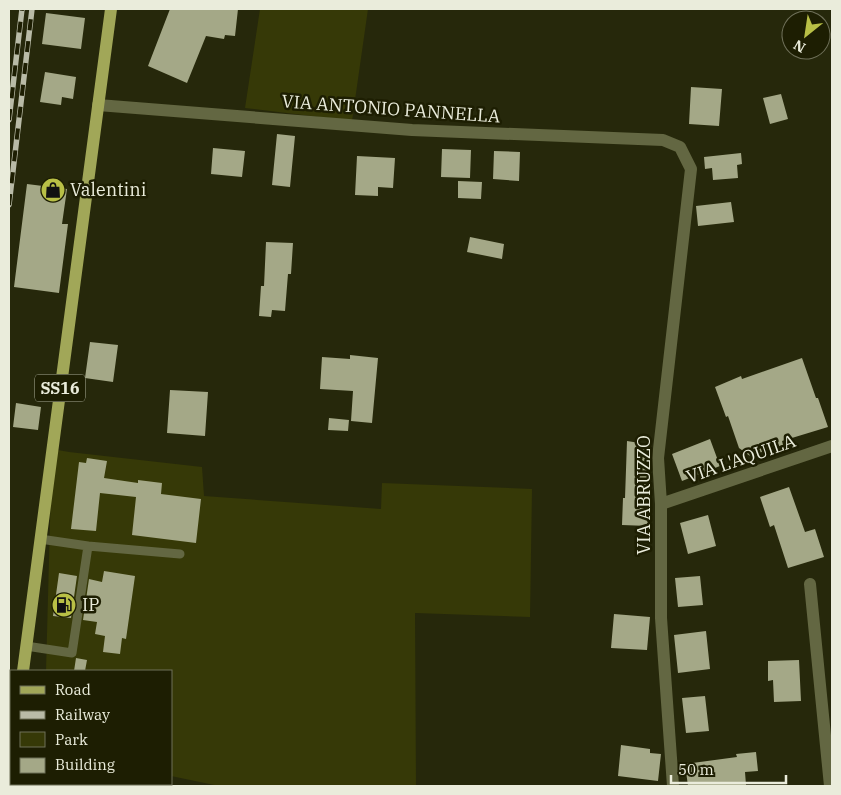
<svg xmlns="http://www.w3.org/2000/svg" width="841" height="795" font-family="'IBM Plex Serif',serif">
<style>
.green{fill:#363907}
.building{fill:#a4a887}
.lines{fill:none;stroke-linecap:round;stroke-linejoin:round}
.lane{stroke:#636742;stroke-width:9}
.street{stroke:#636742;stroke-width:12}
.primary{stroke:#a1a758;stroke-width:12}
.rail-casing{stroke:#b9bba7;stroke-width:5.5}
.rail{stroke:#1d1e02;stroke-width:4;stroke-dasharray:11;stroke-linecap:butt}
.labels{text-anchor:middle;stroke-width:5;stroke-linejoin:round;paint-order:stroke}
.shield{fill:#1d1e02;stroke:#acae9a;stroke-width:1}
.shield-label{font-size:16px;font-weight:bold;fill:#eaecdb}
.street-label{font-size:18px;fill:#eaecdb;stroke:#1d1e02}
.poi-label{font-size:18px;fill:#eaecdb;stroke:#1d1e02;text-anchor:start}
</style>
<rect width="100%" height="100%" fill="#26280b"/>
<path class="green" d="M260,9H368L352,121L245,108Z
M52,449L69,452L202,467L204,496L381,509L382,483L532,489L530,617L415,613L416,786H219L171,776V671H46Z"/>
<path class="building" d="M170,9H238L235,36L225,35L224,39L206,36L187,83L148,66Z
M46,13L85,18L81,49L42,44Z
M45,72L76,77L73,99L62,97L61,105L40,102Z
M691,87L722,89L719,126L689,124Z
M781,94L788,119L770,124L763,98Z
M277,134L295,136L290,187L272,185Z
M213,148L245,151L242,177L211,174Z
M442,149L471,150L470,178L441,177Z
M494,151L520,152L519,181L493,179Z
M741,153L742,164L737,165L738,178L713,180L712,168L705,169L704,157Z
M357,156L395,158L393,188L378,187V196L355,195Z
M458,181L482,182L481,199L458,198Z
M27,184L67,189L62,224H68L59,293L14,287Z
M731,202L734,222L698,226L696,206Z
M470,237L504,244L502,259L467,252Z
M266,242L293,243L291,274H288L285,311L272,310L271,317L259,316L261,286H264Z
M90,342L118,345L113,382L85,378Z
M350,355L378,358L372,423L351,421L353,391L320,389L322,357L350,359Z
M802,358L816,398H818L828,427L782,441L783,445L750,456L739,448L728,416L726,417L715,387L741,376L742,379Z
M170,390L208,392L205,436L167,433Z
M16,403L41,407L38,430L13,427Z
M329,418L349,420L348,431L328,430Z
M710,439L720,466L682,481L672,454Z
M627,441L646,444L645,464L648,462V526L622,525L623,498H625Z
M87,458L107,461L104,478L138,483V480L162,483L161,494L201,499L196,543L132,535L136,497L100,493L96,531L71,529L79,462L86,463Z
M789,487L805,532L815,529L824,557L788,568L774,525L770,527L760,497Z
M708,515L716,546L688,554L680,523Z
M104,571L135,576L126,639L122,638L120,654L103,652L105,636L95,634L97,622L83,620L89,579L102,582Z
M59,573L77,576L71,618L53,616Z
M700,576L703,605L678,607L675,578Z
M614,614L650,617L647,650L611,648Z
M706,631L710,669L678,673L674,635Z
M76,658L87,660L85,671H74Z
M799,660L801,701L774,702L773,680L768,681V661Z
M705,696L709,731L686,733L682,698Z
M621,745L650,749V753L661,754L658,781L618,776Z
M756,752L758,771L745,772L746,785L688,786L685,764L737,757L736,754Z"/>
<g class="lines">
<path class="lane" d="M88,546L180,554
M26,646L72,653L88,546L40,539"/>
<path class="street" d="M98,105L412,130L663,140L680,147L691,169L658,458L661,504V618L673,786
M661,504L832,446
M810,584L830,786"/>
<path class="primary" d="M23,671L111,9
M9,782L11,762"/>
<defs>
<path id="rail" d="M9,120L22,9
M9,205L32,9"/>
</defs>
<use href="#rail" class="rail-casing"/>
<use href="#rail" class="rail"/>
</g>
<defs>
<symbol id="shop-disc" viewBox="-11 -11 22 22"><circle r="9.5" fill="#b9c046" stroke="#1d1e02"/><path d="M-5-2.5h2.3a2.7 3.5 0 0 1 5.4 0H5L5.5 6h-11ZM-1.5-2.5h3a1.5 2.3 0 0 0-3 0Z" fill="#111"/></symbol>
<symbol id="fuel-disc" viewBox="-11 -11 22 22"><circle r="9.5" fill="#b9c046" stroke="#1d1e02"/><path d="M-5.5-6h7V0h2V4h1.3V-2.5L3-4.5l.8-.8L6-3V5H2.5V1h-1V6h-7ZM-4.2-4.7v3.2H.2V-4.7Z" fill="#111"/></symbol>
</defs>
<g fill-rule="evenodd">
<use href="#shop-disc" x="39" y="176" width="28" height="28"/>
<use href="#fuel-disc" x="50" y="591" width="28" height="28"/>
</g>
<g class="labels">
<rect class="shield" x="35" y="374.5" width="50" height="27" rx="4"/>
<g class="shield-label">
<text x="60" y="394">SS16</text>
</g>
<g class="street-label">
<text transform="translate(391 109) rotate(4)" y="6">VIA ANTONIO PANNELLA</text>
<text transform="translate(741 459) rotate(-19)" y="6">VIA L'AQUILA</text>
<text transform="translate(644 495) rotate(-90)" y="6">VIA ABRUZZO</text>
</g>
<g class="poi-label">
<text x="70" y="196">Valentini</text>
<text x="82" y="611">IP</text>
</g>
</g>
<rect width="841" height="795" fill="none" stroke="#eaecdb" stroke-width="20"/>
<rect x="10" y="670" width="162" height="115" fill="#1d1e02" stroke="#6f7059"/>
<rect x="20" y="686" width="25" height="8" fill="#a1a758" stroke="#6f7059"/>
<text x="55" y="695" font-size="15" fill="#eaecdb">Road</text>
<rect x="20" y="711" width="25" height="8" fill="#b9bba7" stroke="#6f7059"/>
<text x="55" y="720" font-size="15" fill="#eaecdb">Railway</text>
<rect x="20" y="732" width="25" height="15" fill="#363907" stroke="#6f7059"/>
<text x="55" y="745" font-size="15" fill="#eaecdb">Park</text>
<rect x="20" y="758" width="25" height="15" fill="#a4a887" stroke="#6f7059"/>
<text x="55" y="770" font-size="15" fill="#eaecdb">Building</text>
<g transform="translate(806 35) rotate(210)"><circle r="24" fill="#1d1e02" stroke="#6f7059"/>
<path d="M0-4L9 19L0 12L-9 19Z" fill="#b9c046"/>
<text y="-8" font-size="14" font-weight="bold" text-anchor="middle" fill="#eaecdb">N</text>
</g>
<path d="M671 775v8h115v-8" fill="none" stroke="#eaecdb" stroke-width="2.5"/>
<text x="678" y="775" font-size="15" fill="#eaecdb" stroke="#1d1e02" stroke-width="4" paint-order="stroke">50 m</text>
</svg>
